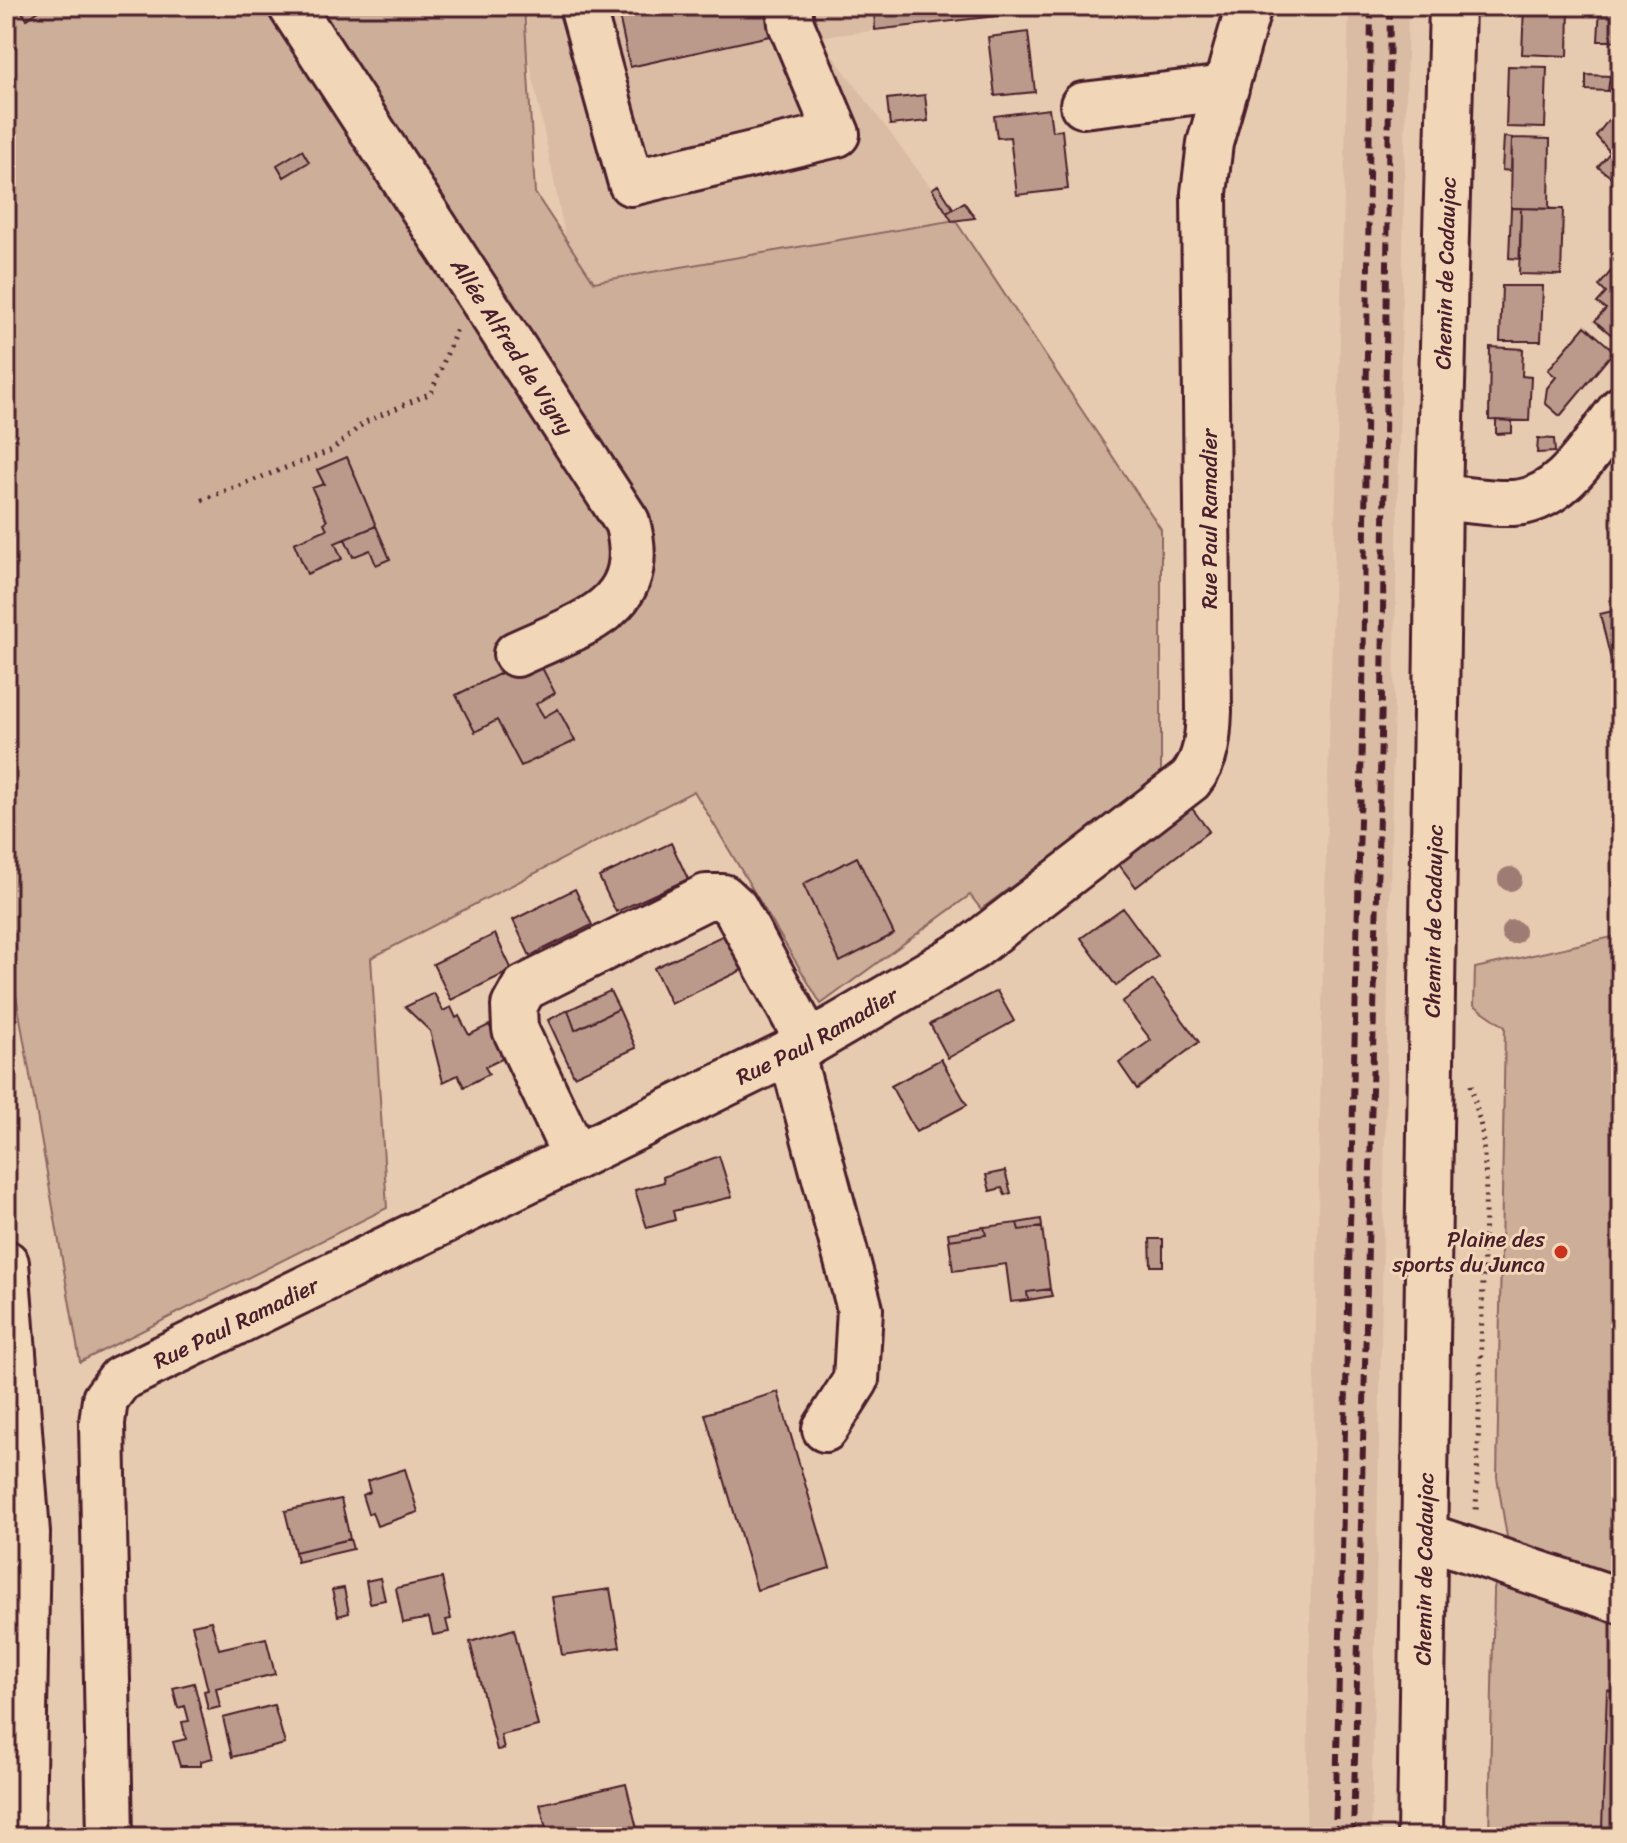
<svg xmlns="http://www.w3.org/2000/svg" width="1627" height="1843" font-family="Sriracha,sans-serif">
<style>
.built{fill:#dabca5}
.green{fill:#cdae99;stroke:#8c6662;stroke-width:2}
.building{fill:#bb9a8b;stroke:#4a1f2b;stroke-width:2}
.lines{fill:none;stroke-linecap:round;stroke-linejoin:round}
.minor-casing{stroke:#4a1f2b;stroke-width:50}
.highway-casing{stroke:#4a1f2b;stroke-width:50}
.path{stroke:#4a1f2b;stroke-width:5;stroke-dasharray:2 6;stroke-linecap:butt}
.minor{stroke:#f1d6b8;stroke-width:44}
.highway{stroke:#f1d6b8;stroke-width:44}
.rail{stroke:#4a1f2b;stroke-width:6;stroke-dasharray:12 6;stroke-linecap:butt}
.tree{fill:#9f7c73}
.poi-dot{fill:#c8321e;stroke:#f1d6b8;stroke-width:3}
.labels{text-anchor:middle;stroke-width:6;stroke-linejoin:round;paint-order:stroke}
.street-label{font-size:22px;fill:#4a1f2b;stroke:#f1d6b8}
.poi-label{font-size:22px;fill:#4a1f2b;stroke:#f1d6b8;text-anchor:end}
</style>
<rect width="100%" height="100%" fill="#e7cbb0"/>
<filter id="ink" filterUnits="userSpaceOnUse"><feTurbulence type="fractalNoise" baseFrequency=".0125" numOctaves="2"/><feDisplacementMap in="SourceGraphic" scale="16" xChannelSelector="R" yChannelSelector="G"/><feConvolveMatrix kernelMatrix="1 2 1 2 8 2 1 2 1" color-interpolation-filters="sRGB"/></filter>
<g filter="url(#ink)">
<path class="built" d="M528,6H1092L819,37L955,220L575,285L526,44Z
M1349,6H1408L1371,1837H1306L1322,1002Z"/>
<path class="green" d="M6,6H524L535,193L594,282L955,220L1161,529V777L981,909L970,895L821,1004L694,791L371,958L387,1208L80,1362L6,938Z
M1621,935V1837H1489L1494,1589L1508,1543L1497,1477L1505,1027L1474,1005L1475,968Z"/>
<path class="building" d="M18,6H46L27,19Z
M617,6H773L779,34L630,67Z
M874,6H1030L1031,12L875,30Z
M1524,6H1569L1568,56L1522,54Z
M1600,6H1621V41H1598Z
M1028,32L1035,92L995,96L988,37Z
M1508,66L1547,67L1545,128L1506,127Z
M1586,75L1610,76L1608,91L1586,90Z
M1610,76L1621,77V92L1608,91Z
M925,95L928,121L890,125L887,99Z
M1621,104V185L1598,167L1610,152L1596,136Z
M1049,109L1052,131L1062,130L1068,189L1017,195L1010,137L997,138L994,116Z
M1504,137L1512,138L1511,171L1502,170Z
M1512,138L1550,139L1549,209L1511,208Z
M302,150L309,162L284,177L277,165Z
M938,185L953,208L947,213L932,189Z
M964,202L975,218L952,221L947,213Z
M1511,208H1521L1520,259L1509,258Z
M1521,208L1563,209L1561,275L1519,274Z
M1619,261L1621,262V343L1595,321L1606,309L1597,303L1606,293L1599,286Z
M1502,286H1543L1541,341H1500Z
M1585,326L1614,351L1560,416L1545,403L1547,388L1556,377L1548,370Z
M1490,347L1523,349L1522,376L1531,377L1529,421L1489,420Z
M1496,420L1512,421V433L1496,434Z
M1538,438L1554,439L1555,452L1537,453Z
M347,457L376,526L335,543L342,559L307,574L294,543L327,529L324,523L327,521L312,488L324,484L317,470Z
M376,526L390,559L376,565L370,550L353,557L345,539Z
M1621,609V688L1618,689L1600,614Z
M536,656L555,693L536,704L544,717L558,709L575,741L521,766L497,720L475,732L456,695Z
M1191,807L1209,831L1136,887L1117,862Z
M671,843L688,879L616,912L599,877Z
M857,857L894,934L840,962L803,884Z
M575,889L592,925L530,956L513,920Z
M1123,908L1158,956L1116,986L1081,938Z
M495,934L512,970L451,1000L433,964Z
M726,934L742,970L671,1004L654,968Z
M1153,980L1199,1042L1137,1089L1119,1063L1151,1040L1122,1002Z
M610,991L619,1009L575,1030L568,1010Z
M997,991L1014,1021L948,1058L930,1024Z
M434,993L443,1011L451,1007L456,1018L459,1016L469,1035L489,1025L506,1057L485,1067L489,1074L464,1087L458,1075L443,1082L430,1031L405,1007Z
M619,1009L636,1048L574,1076L548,1020L568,1010L575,1030Z
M941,1059L967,1105L916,1132L891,1086Z
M719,1156L732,1197L673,1211L675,1220L647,1228L635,1190L664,1182L663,1177Z
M1005,1171L1011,1193L1005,1195L1002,1188L990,1191L986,1175Z
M1041,1219L1042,1227L1019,1230L1017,1223Z
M1017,1223L1019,1230L1042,1227L1050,1289L1027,1292L1028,1300L1011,1302L1006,1264L953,1271L949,1240L986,1235L984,1227Z
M984,1227L986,1235L949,1240L948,1233Z
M1150,1239H1163V1266H1151Z
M1050,1289L1052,1296L1028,1300L1027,1292Z
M778,1392L830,1568L757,1590L705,1414Z
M405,1469L418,1512L377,1526L372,1512L368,1514L362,1495L370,1492L367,1481Z
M341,1499L350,1539L295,1552L285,1511Z
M350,1539L353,1549L297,1562L295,1552Z
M380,1578L385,1600L370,1603L366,1581Z
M442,1578L451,1619L446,1620L449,1632L433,1635L429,1618L403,1623L396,1588Z
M344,1588L349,1613L338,1616L332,1590Z
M610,1589L620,1647L562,1655L552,1597Z
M211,1621L219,1649L266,1638L275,1674L216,1688L220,1707L208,1710L204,1691L208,1690L192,1625Z
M514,1629L538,1726L501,1735L504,1749L497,1750L470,1642Z
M1619,1647L1621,1837H1596L1595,1828H1602L1607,1690L1618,1692Z
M194,1683L213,1758L201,1761V1766H180L173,1742L186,1739L182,1722L189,1721L185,1706L178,1708L173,1688Z
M274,1705L285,1744L232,1757L223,1718Z
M626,1784L639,1837H548L540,1804Z"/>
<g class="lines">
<defs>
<g id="minor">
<path id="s1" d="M291,6L627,522C651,609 580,624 516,654"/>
<path d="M582,6L631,183L837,134L791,24L789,6"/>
<path d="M1083,105L1226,88"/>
<path d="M1439,497C1463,499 1489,504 1513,503C1563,501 1593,444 1621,409"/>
<path d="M791,1051L860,1309L856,1380L825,1429"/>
<path d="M575,1156L515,1029L514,1006L524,988L706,897H723L735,908L809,1043"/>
<path d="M1426,1536L1621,1601"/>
<path id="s2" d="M110,1837L102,1423L105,1399L120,1379L809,1043L972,948L1190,780C1207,760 1208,736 1209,711L1204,193L1210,143L1249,6"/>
<path id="s3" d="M1420,1837L1439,497L1452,6"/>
</g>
<path id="highway" d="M6,1263L27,1533L22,1837"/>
</defs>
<use href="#minor" class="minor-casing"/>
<use href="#highway" class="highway-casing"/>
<path class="path" d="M202,500L332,450L365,422L431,393L457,329
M1471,1085L1482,1131L1486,1180L1476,1513"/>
<use href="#minor" class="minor"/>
<use href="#highway" class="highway"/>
<path class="rail" d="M1335,1837L1363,698L1371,6
M1353,1837L1382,697L1390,6"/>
</g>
<g class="tree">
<circle cx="1510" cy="879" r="12"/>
<circle cx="1513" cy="932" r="12"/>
</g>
</g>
<circle class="poi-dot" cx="1561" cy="1252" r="8"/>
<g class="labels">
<g class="street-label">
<text dy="8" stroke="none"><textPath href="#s3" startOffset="1564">Chemin de Cadaujac</textPath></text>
<text dy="8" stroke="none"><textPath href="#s1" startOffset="406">Allée Alfred de Vigny</textPath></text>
<text transform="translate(1209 519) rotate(-90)" y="8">Rue Paul Ramadier</text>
<text dy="8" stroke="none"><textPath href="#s3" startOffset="916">Chemin de Cadaujac</textPath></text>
<text dy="8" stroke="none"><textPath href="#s2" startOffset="1240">Rue Paul Ramadier</textPath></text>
<text dy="8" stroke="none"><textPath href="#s2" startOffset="592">Rue Paul Ramadier</textPath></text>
<text dy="8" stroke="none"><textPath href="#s3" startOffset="268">Chemin de Cadaujac</textPath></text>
</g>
<g class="poi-label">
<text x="1545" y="1247">Plaine des<tspan x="1545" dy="25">sports du Junca</tspan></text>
</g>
</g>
<rect width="1627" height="1843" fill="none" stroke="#f1d6b8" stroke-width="32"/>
<rect x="16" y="16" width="1595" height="1811" fill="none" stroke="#4a1f2b" stroke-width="3" filter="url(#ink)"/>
</svg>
